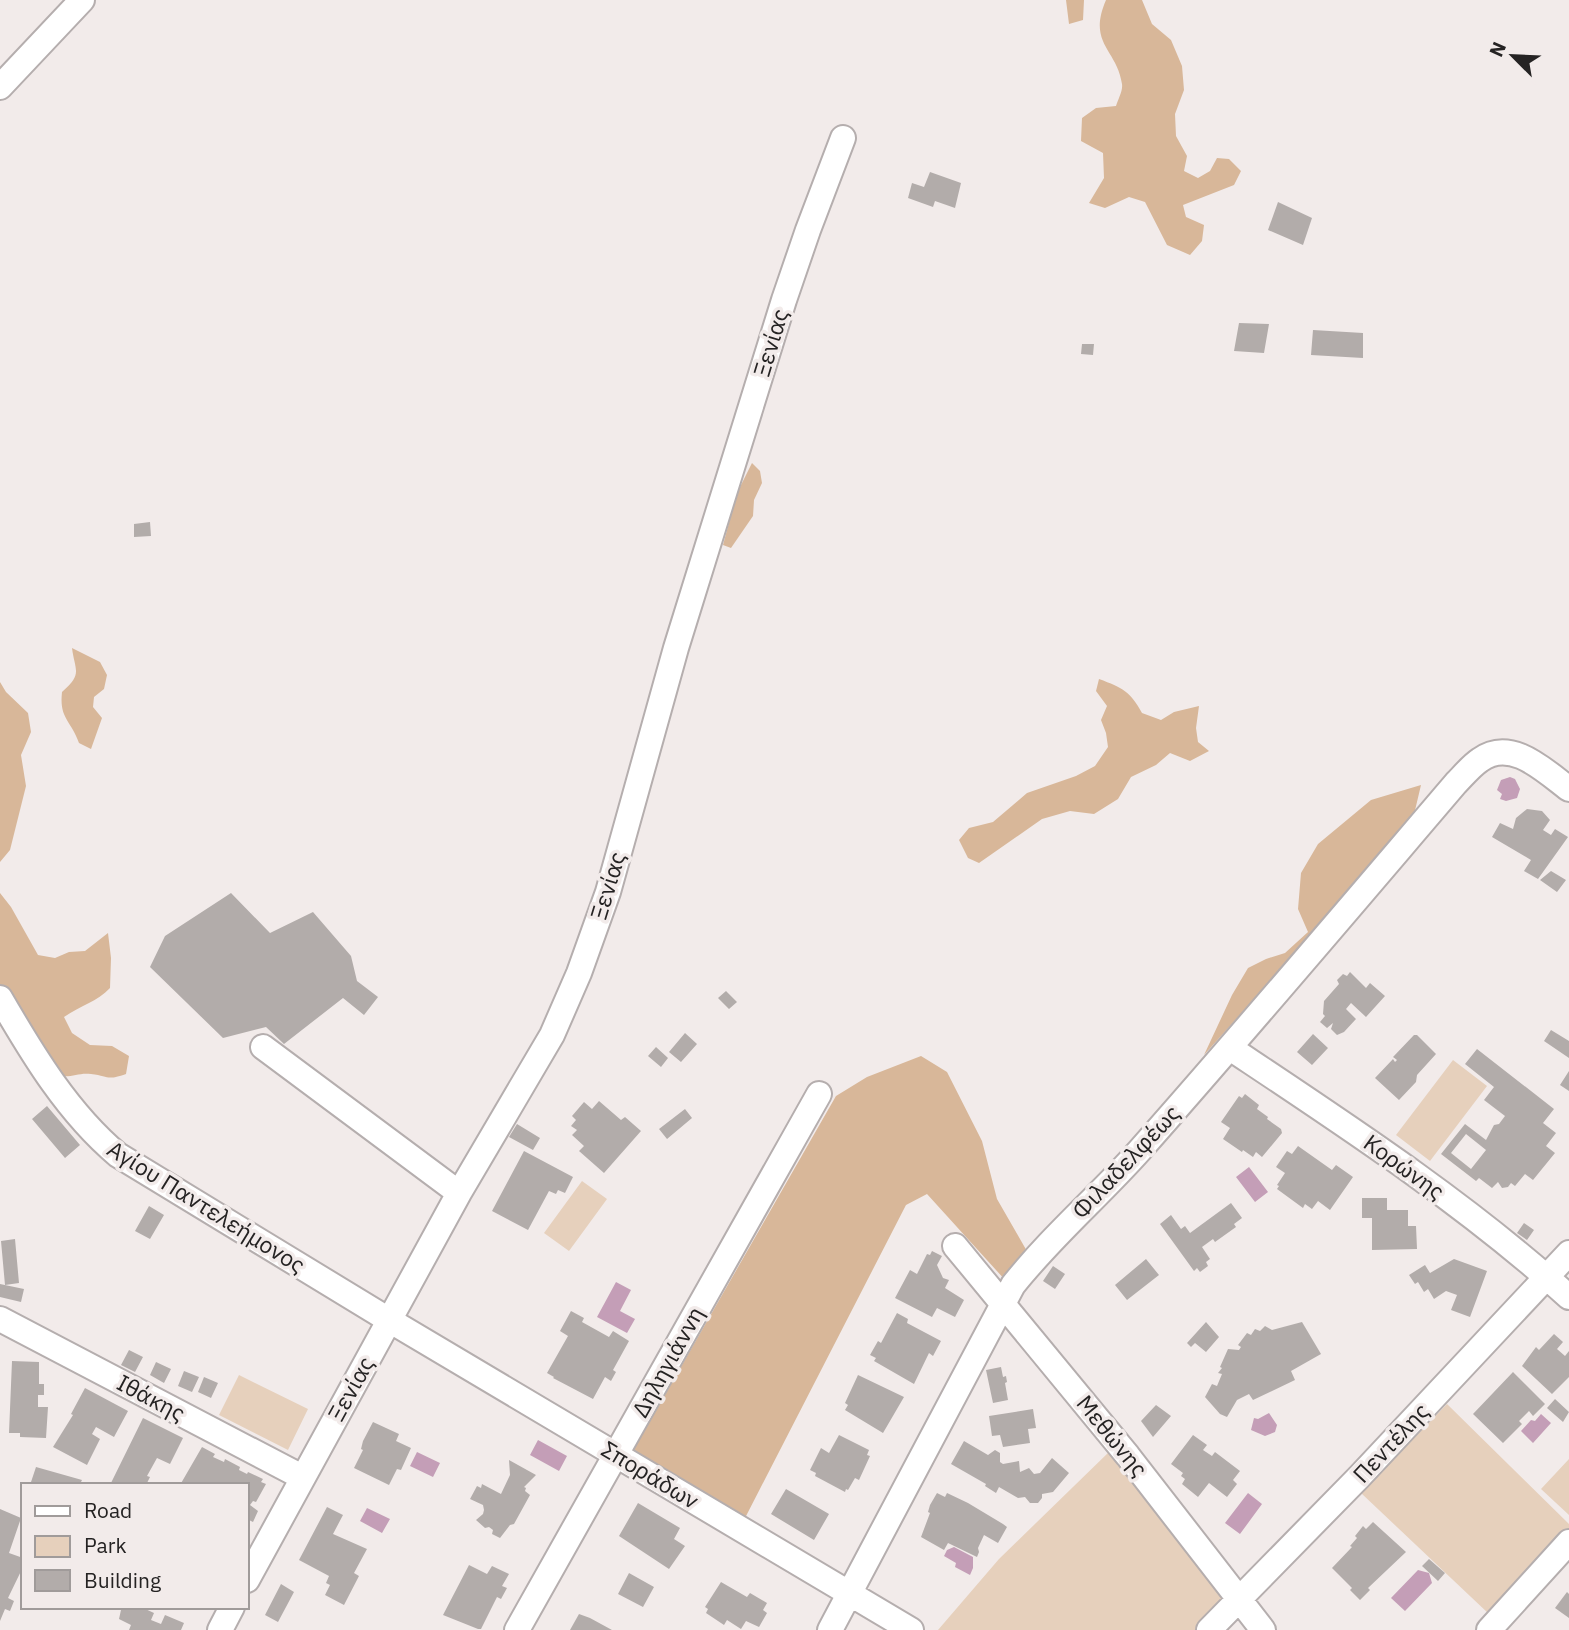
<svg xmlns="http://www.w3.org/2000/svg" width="1569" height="1630" font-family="'IBM Plex Sans',sans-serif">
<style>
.green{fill:#e6d0bc}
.forest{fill:#d8b799}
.water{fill:#c49eb7}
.building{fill:#b2acaa;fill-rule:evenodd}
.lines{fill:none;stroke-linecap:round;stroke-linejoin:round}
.minor-casing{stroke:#b5aeae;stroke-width:28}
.minor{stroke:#fff;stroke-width:24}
.labels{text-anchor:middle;stroke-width:7;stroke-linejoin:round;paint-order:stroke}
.street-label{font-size:23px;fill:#252323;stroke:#f2ebea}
</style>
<rect width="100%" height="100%" fill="#f2ebea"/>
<path class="green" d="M1453,1060L1487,1086L1430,1161L1396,1135Z
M582,1181L607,1199L569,1251L544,1233Z
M239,1375L308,1409L288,1450L219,1415Z
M1447,1404L1569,1524V1529L1489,1614L1361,1493Z
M1110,1451L1229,1599L1198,1630H938L999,1559Z
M1569,1459V1515L1541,1489Z"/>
<path class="forest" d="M1066,0H1084L1083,20L1069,24Z
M1106,0H1142L1152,24L1171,40L1182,66L1184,90L1175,114L1176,136L1187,156L1184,171L1198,178L1210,171L1217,158L1229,159L1241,171L1234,185L1183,205L1186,217L1204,225L1202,241L1190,255L1167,245L1145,202L1129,197L1105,208L1089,203L1104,178L1103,153L1081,141L1082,118L1096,108L1116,106C1118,99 1123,91 1122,84C1117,49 1087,44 1106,0Z
M752,463L760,471L762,483L754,500L753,516L731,548L723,545L737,493Z
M72,648L100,662L107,675L104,689L94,697L93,707L102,718L91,749L79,743C71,720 59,719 62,692C83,674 75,671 72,648Z
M1099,679C1123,688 1130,691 1142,713L1161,720L1174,712L1199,706L1196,728L1198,742L1209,751L1190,761L1170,753L1156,765L1131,777L1118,799L1094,814L1070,811L1042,819L979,863L968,858L959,840L969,828L993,822L1027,793L1076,776L1095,766L1108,747L1106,733L1101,720L1107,706L1096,691Z
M0,682L6,692L28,713L31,732L21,755L26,786L10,850L0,862Z
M1421,785L1412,823L1204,1055L1232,995L1248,968L1266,959L1285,953L1308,932L1298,909L1301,873L1318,844L1371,800Z
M0,893L11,907L38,955L55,958L69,952L85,951L108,933L111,958L110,988C97,1002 81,1005 64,1017L72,1033L90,1045L112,1046L129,1056L126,1074C106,1081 109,1076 91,1074C78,1072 71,1079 55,1075L0,984Z
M921,1056L947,1072L982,1141L997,1199L1028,1253L1006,1281L927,1194L906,1205L744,1520L631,1454L836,1096L867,1077Z"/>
<path class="water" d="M1510,777L1515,779L1520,789L1517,798L1506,801L1500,799L1502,794L1497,790L1501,780Z
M1249,1167L1268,1192L1255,1202L1236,1177Z
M616,1282L631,1290L620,1311L635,1319L627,1333L597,1317Z
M1269,1413L1277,1425L1275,1432L1265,1436L1251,1430L1254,1418L1258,1419Z
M1541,1414L1551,1423L1533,1443L1521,1431L1531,1420L1535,1421Z
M538,1440L567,1456L559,1471L530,1455Z
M417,1452L440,1463L433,1477L410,1466Z
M1248,1493L1262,1504L1240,1534L1225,1523Z
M367,1508L390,1519L382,1533L360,1521Z
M954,1547L973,1557V1568L970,1575L955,1567L956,1563L944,1556L947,1550Z
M1418,1570L1429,1573L1432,1583L1405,1611L1391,1598Z"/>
<path class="building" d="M930,172L961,183L955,208L935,201L933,207L908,198L912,183L924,187Z
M1278,202L1312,218L1303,245L1268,230Z
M1239,323L1269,324L1264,353L1234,351Z
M1313,330L1363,333V358L1311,355Z
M1082,344H1094L1093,355L1081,354Z
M150,522L151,536L134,537V524Z
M1527,809L1542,811L1550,820L1543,830L1551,835L1555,829L1568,837L1538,879L1524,871L1531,860L1492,837L1500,823L1513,829L1516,818Z
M1551,871L1566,880L1557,892L1540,880Z
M231,893L270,933L313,912L351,956L357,981L378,997L364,1015L343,998L284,1044L266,1027L223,1038L150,967L165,936Z
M1350,972L1366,988L1370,983L1385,996L1366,1017L1351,1003L1346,1009L1356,1019L1344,1032L1337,1035L1331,1029L1333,1023L1327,1028L1320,1022L1325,1016L1323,1014L1324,1001L1339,984L1337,980L1343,974L1347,976Z
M726,991L737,1002L729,1009L718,998Z
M1551,1030L1569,1041V1058L1544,1041Z
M685,1033L697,1044L681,1062L669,1052Z
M1313,1034L1328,1048L1312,1065L1297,1052Z
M1414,1035H1417L1436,1054L1417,1075L1416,1082L1399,1100L1375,1078L1393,1059L1395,1062L1397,1060L1393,1057Z
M656,1047L668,1058L661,1067L648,1056Z
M1477,1049L1554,1109L1543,1123L1556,1133L1546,1146L1555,1153L1533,1180L1525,1174L1515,1186L1511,1183L1508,1187L1502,1188L1498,1182L1492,1188L1479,1178L1476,1181L1441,1154L1465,1124L1486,1140L1494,1125L1499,1124L1505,1116L1484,1100L1494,1087L1465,1064ZM1466,1134L1486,1150L1471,1169L1451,1153Z
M1569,1071V1091L1560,1085Z
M1245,1094L1259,1105L1257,1109L1268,1117L1267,1119L1281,1129L1282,1133L1262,1157L1256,1152L1253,1157L1243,1150L1242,1152L1223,1139L1230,1128L1221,1122L1239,1096L1242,1098Z
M599,1101L621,1120L625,1117L641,1131L604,1173L579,1151L584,1146L572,1135L577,1130L571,1126L576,1120L572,1116L584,1102L592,1109Z
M47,1106L80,1145L65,1158L32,1119Z
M685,1109L692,1118L667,1139L659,1129Z
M517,1124L540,1138L533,1150L509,1137Z
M1298,1146L1332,1170L1336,1165L1353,1177L1330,1210L1318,1201L1312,1209L1305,1204L1303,1208L1277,1189L1279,1186L1277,1185L1285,1173L1276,1167L1287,1151L1292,1154Z
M524,1151L573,1177L565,1193L558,1190L556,1194L549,1191L528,1230L492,1211Z
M1362,1198H1387V1210H1408V1226H1416L1417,1249L1372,1250V1218H1362Z
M1231,1203L1242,1218L1234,1224L1236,1227L1215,1242L1213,1239L1202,1247L1210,1259L1206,1262L1208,1266L1200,1272L1197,1268L1194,1271L1160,1224L1171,1215L1181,1229L1185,1226L1190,1233Z
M149,1206L164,1215L150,1239L135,1231Z
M1524,1223L1534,1230L1527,1240L1517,1233Z
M15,1239L19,1283L5,1285L1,1241Z
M932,1251L942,1256L937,1265L943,1278L949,1280L945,1288L964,1300L955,1317L937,1308L932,1317L895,1298L910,1270L917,1274L927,1254L930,1255Z
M1146,1259L1159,1275L1127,1300L1115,1285Z
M1454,1259L1487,1271L1470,1317L1451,1310L1457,1295L1446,1291L1434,1299L1428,1289L1424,1292L1418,1282L1415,1284L1409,1275L1425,1265L1430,1273Z
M1053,1266L1065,1274L1055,1289L1043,1281Z
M0,1284L24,1289L21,1302L0,1297Z
M571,1311L584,1318L582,1322L609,1337L613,1331L629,1341L613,1370L616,1372L611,1381L605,1377L593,1399L553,1378L554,1377L547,1373L568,1336L560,1331Z
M897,1313L908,1319L907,1323L941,1341L933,1356L929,1353L914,1384L874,1361L876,1358L870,1355L878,1341L881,1343Z
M1206,1322L1219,1337L1206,1352L1195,1343L1191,1347L1187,1343Z
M1302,1322L1321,1354L1291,1371L1295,1380L1253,1400L1249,1394L1237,1400L1227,1417L1220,1414L1205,1397L1212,1384L1217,1386L1222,1374L1218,1373L1222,1368L1220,1367L1228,1349L1239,1350L1241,1347L1238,1345L1247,1333L1251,1335L1255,1329L1260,1331L1265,1326L1272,1330Z
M1554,1334L1563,1342L1557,1349L1565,1356L1569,1351V1377L1552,1394L1522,1366L1536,1347L1539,1350Z
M129,1350L143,1357L135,1372L121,1365Z
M12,1361L39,1362V1384H44V1395H38V1407H48L46,1438L20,1437V1433H9Z
M156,1362L171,1369L164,1383L150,1375Z
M1001,1367L1003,1377L1006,1376L1007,1382L1005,1383L1008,1400L993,1403L986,1370Z
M184,1371L199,1377L192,1392L178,1386Z
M1513,1372L1545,1404L1533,1416L1529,1411L1519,1421L1522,1424L1503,1443L1473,1414Z
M858,1375L904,1397L883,1433L845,1410L848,1405L845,1403Z
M204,1377L218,1383L211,1398L198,1392Z
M85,1388L128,1411L114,1437L96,1427L92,1434L100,1439L87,1465L53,1447L73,1415L71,1414Z
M1555,1399L1569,1412L1563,1422L1547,1408Z
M1156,1405L1171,1416L1153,1437L1141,1421Z
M1033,1409L1036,1428L1028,1429L1030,1443L1003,1447L1000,1435L992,1436L989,1416Z
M143,1418L183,1438L170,1464L157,1458L147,1476L150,1477L146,1485H110Z
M373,1422L399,1434L396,1441L411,1448L401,1470L397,1469L389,1485L354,1468L363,1450L361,1449L363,1441Z
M839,1435L869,1450L867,1455L870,1456L859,1480L855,1478L848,1490L846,1489L845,1492L815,1476L816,1473L810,1470L821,1448L829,1453Z
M1193,1435L1207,1445L1203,1450L1212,1456L1215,1452L1240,1471L1233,1480L1237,1484L1227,1497L1209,1483L1198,1497L1182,1484L1185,1479L1181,1476L1183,1473L1171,1464Z
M964,1441L988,1455L995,1450L1000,1453V1462L1003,1464L1019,1461L1020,1472L1029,1468L1034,1474L1040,1473L1052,1458L1069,1473L1053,1492L1042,1494V1498L1038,1503H1030L1025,1497L1018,1498L999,1487L996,1493L985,1486L986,1484L951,1464Z
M202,1447L215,1454L213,1457L224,1462L225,1459L240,1467L239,1470L247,1474L248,1472L263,1479L261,1482L266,1484L256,1502L253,1501L250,1505L258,1511L253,1522L247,1519V1485H180Z
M509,1460L536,1475L524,1487L526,1488L525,1491L530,1495L514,1524L510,1525L500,1538L492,1534L493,1530L489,1527L485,1528L476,1520L483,1514L484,1510L483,1505L470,1499L477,1486L481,1488L482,1484L501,1494L510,1475Z
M36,1467L82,1480L81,1482L88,1485H30Z
M786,1489L829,1514L814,1540L771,1514Z
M937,1493L945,1497L947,1493L968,1503L1003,1524L1007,1527L998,1543L984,1535L978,1548L979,1552L977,1557L948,1543L944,1550L921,1537L930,1513L928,1512L930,1505Z
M638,1503L680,1528L674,1539L685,1546L669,1569L619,1536Z
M327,1507L343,1515L333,1534L367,1549L354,1573L359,1576L344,1605L325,1595L330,1585L326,1583L329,1576L299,1560Z
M0,1509L21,1518L9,1553L23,1558V1567L8,1598L14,1601L10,1611L5,1609L0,1621Z
M1373,1522L1406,1552L1368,1588L1370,1590L1360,1600L1350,1590L1352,1588L1332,1568L1352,1547L1350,1546L1357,1538L1355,1536L1363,1526L1366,1529Z
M1429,1559L1445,1573L1438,1581L1422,1566Z
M469,1565L487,1574L492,1566L509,1574L502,1586L507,1588L501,1599L497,1597L481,1629H478L443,1615Z
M629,1573L654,1587L643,1607L618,1594Z
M721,1582L747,1597L750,1593L767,1603L763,1610L767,1613L759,1627L746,1621L741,1629L727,1620L724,1625L706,1613L708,1609L705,1607Z
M281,1584L294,1592L278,1622L265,1615Z
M1567,1592L1569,1594V1618L1555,1608Z
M128,1607H141L154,1613L151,1620L161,1624L165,1615L184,1623L181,1630H129L131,1625L119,1619L121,1610Z
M579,1614L590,1618L612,1630H570Z"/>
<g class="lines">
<defs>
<path id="minor" d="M0,87L82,0
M0,998C33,1055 68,1113 118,1155L389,1320L911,1630
M263,1047L459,1193
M1230,1048C1347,1126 1465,1203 1569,1297
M955,1246L1128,1456L1263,1630
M0,1319L302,1477
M247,1580L459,1193L552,1035L579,973L608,892L676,648L784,300L808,230L843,138
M220,1630L232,1607
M517,1630L819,1094
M830,1630L1013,1285C1052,1236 1099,1196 1140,1150C1247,1029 1351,906 1456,783C1463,776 1471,766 1480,760C1511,737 1545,771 1569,789
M1209,1630L1359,1477L1569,1253
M1489,1630L1569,1542"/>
</defs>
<use href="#minor" class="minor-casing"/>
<use href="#minor" class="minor"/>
</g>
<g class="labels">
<g class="street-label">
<text transform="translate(771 343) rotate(-73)" y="8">Ξενίας</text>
<text transform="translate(608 886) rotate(-73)" y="8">Ξενίας</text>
<text transform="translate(1126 1162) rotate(-47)" y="8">Φιλαδελφέως</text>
<text transform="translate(1404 1167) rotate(36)" y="8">Κορώνης</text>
<text transform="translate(206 1207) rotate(32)" y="8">Αγίου Παντελεήμονος</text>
<text transform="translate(668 1362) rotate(-61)" y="8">Δηληγιάννη</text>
<text transform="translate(351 1389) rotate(-61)" y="8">Ξενίας</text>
<text transform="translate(151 1398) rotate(28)" y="8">Ιθάκης</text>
<text transform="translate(1112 1436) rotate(51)" y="8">Μεθώνης</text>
<text transform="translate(1391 1443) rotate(-47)" y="8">Πεντέλης</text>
<text transform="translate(650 1475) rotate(31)" y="8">Σποράδων</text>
</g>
</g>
<rect x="21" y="1483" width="228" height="126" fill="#f2ebea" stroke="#a09b9a" stroke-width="2"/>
<rect x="35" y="1506" width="35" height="10" fill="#ffffff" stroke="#a09b9a" stroke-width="2"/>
<text x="84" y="1518" font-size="21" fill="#252323">Road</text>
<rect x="35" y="1536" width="35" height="21" fill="#e6d0bc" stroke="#a09b9a" stroke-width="2"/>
<text x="84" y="1553" font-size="21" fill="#252323">Park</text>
<rect x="35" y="1570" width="35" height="21" fill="#b2acaa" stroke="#a09b9a" stroke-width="2"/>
<text x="84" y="1588" font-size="21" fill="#252323">Building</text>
<g transform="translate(1513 56) rotate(294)" stroke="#f2ebea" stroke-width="5" paint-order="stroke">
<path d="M0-5L12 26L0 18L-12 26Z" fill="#252323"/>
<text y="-10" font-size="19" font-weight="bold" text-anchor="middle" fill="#252323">N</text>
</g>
</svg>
